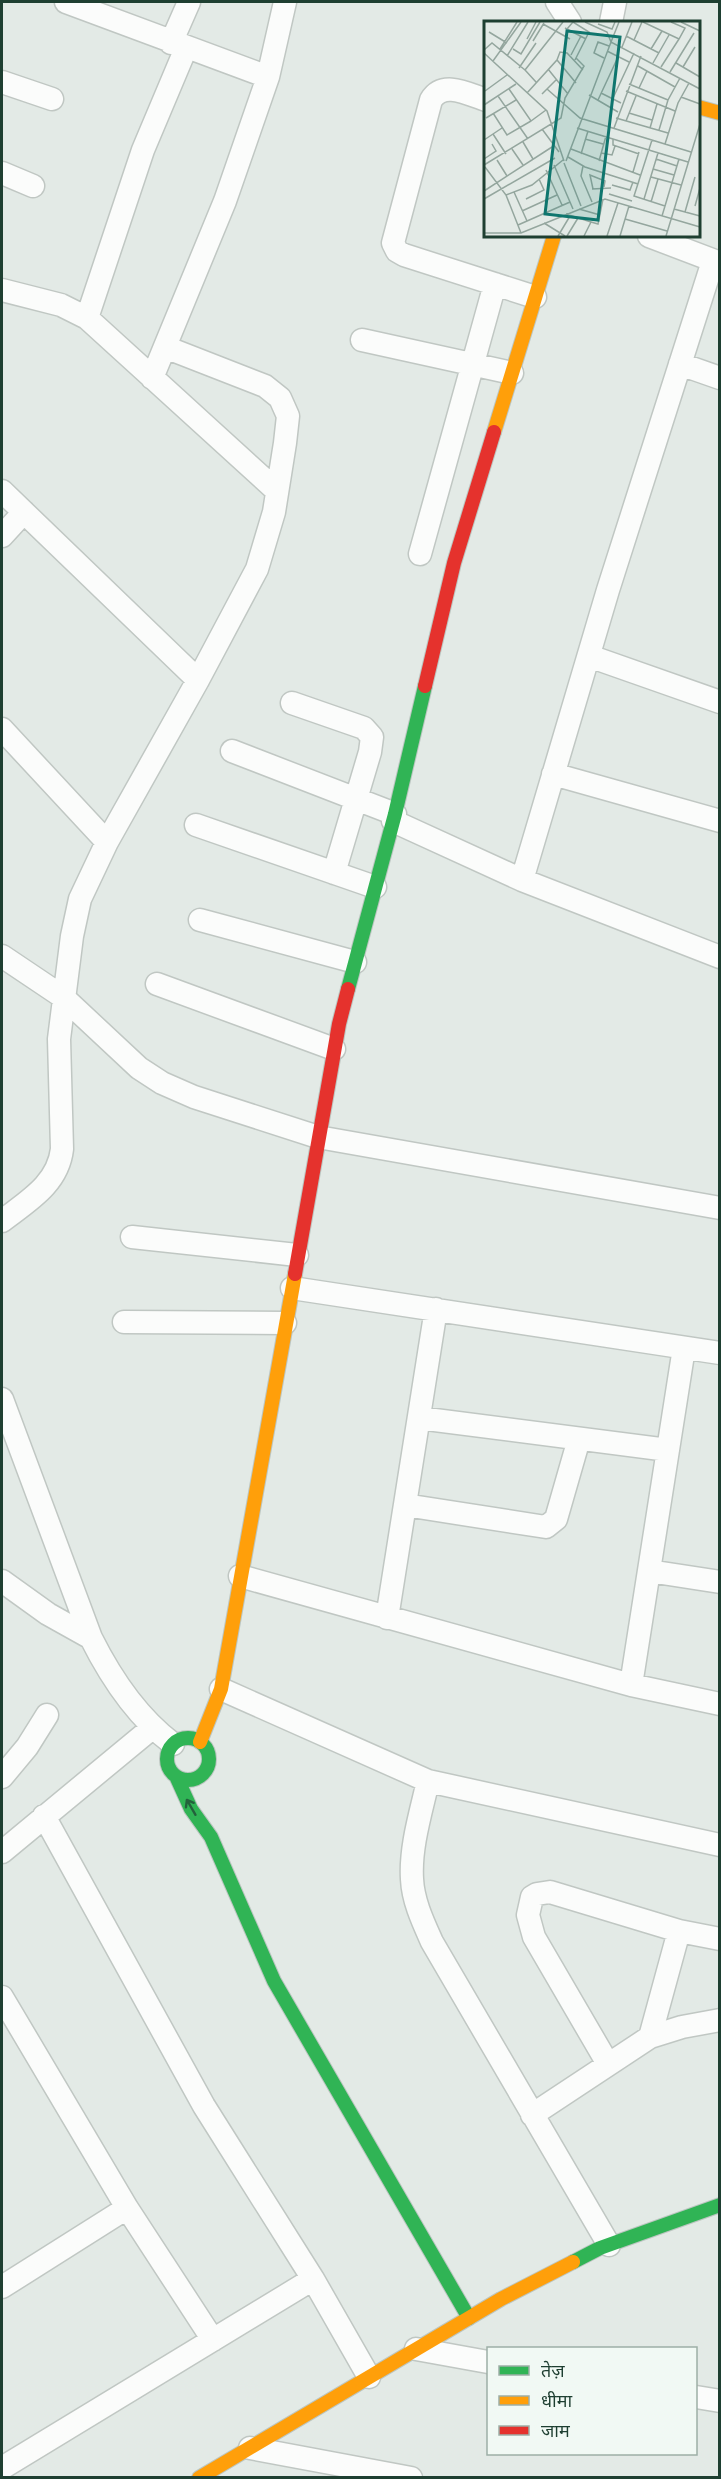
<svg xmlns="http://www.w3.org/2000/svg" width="721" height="2479" font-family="Inter,'Noto Sans Devanagari',sans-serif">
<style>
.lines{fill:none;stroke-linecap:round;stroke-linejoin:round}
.street-casing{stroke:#c0c7c3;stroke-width:25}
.fast-casing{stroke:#bcc6c1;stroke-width:16}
.slow-casing{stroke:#bcc6c1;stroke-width:16}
.jam-casing{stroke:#bcc6c1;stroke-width:16}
.street{stroke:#fbfcfb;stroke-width:22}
.fast{stroke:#30b455;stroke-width:14}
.slow{stroke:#ff9f0a;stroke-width:14}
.jam{stroke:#e5322d;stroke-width:14}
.oneway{stroke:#23623c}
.inset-road{fill:none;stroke:#94a69e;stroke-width:1.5}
.view{fill:#0f766e;fill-opacity:0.15;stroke:#0f766e;stroke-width:3}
.inset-edge{fill:none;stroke:#1e3f31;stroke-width:3}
</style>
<rect width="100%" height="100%" fill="#e3eae6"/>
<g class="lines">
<defs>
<path id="street" d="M66,2L268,77
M557,2L570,22
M611,22L615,2
M171,43L189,2
M2,82L52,99
M486,100C468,94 443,80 431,100L393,243L397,251L404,255L535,297
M2,173L33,186
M649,236L720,263
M2,290L61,305L87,318L277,491
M87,318L143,150L186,48
M362,340L512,373
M680,364L720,378
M152,378L225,201L268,77L285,2
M2,491L198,680
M2,536L24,512
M420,554L495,284
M589,656L720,702
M292,703L364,728L372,737L370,752L334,873
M2,729L107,842
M232,751L395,814
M553,774L720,821
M393,821L522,880L720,957
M196,825L375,887
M522,880L608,590L713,261
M200,920L355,962
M2,956L63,997L139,1068L162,1083L194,1097L318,1137L720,1208
M157,984L334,1049
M2,1221C28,1201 58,1184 62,1149L59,1039L72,936L80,899L107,842L198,680L257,569L274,512L285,443L288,416L280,398L265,386L165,347
M132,1237L297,1255
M292,1288L720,1353
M124,1322L285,1323
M2,1399L91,1638C111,1678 137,1717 173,1744
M419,1418L668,1450
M405,1505L546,1527L556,1519L579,1439
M649,1571L720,1582
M240,1576L631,1685L720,1704
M2,1581L48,1614L91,1638
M387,1618L436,1309
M631,1685L684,1348
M221,1689L428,1781L720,1845
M2,1777L27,1747L47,1715
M428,1781C421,1812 410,1847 412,1879C413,1901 423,1922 432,1942L609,2245
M44,1816L204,2106L313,2279L369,2377
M2,1852L152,1728
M2,1997L127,2208L213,2340
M650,2037L679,1931
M608,2064L534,1937L528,1915L532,1897L537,1894L550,1892L679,1931L720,1939
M532,2115L650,2037L682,2027L720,2020
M2,2287L127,2208
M416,2349L488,2362
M696,2397L720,2401
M250,2448L411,2478
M2,2468L313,2279"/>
<path id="fast" d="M348,989L395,814L425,686
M167 1759a21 21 0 1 1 42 0a21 21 0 1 1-42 0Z
M176,1776L191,1809L211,1837L274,1981L469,2318
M573,2262L600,2248L720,2205"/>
<path id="slow" d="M698,107L720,113
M494,432L554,236
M200,1742L221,1689L295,1274
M199,2478L501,2299L573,2262"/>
<path id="jam" d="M425,686L454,563L494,432
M295,1274L339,1024L348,989"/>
</defs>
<use href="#street" class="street-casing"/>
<use href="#fast" class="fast-casing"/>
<use href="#slow" class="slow-casing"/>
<use href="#jam" class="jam-casing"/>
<use href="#street" class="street"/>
<use href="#fast" class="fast"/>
<use href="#slow" class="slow"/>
<use href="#jam" class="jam"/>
</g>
<defs><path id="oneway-shaft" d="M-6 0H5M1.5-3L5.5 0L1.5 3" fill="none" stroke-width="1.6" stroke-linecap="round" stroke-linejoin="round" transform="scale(1.5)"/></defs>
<use class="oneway" href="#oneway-shaft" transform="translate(191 1807) rotate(-120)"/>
<g transform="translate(484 21)">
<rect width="216" height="216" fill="#e3eae6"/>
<path class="inset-road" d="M101,1L123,11L127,21M159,1L195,18L201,7L187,1M197,1L216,10M59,3L86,18M114,3L128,8L131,1M81,7L102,18M83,8L89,1L105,11L91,39M5,11L23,22M142,15L175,32M43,18L52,1M150,19L158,1M49,20L60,2M127,21L135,1M138,26L148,1M16,28L33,1M29,28L37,33L56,1M167,28L178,10M0,29L8,22L41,49M123,30L145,41M0,32L63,90L80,140M87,34L97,15M23,35L44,1M120,37L110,32L114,21L125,25M73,39L76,31L83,32L99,49M9,40L37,1M169,42L185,14M192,42L216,56M154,45L191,66M177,46L195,18M199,46L211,26M35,47L52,22M64,48L84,73M186,51L210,12M52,61L41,49L79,1M145,63L184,79M155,67L163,50M25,68L47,100L62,89M63,68L96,97L207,131M1,70L23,54M142,70L191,90M43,72L73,39L92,62M117,72L137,82M58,73L73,58M105,74L134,91M14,75L44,118M197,76L216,83M129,77L150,32M114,79L134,36M0,84L32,63M9,92L23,114L47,100M145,92L168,99M2,97L32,79M132,97L184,112M142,100L152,75M93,107L204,141M130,107L157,35M166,107L173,83M58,108L75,131M175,109L184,79L196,57M9,113L22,133M101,118L119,123M129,118V124L155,133M0,119L18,107M168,119L150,175L181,185L178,195M39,121L49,138M181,123L194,82L205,62M28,128L39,144M87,128L156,154M117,132L128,134L131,125M97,133L104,110M84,136L101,146L154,163M0,138L12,130L8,123M172,138L193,145M13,139L23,155M82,140L127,21L216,68M115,140L122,115M80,142L97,185M0,144L77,97L81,77L100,45L92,37M70,144L89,188M99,145L97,155L108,181M1,146L22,174L37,212M169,148L190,154M62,149L78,184M149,151L155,131M167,156L197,164M128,164L146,169L149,161M108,168L127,167M109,168L106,154L121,160L120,166M0,170L68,126M30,171L43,200M125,173L148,180M22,174L48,164L79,139M0,178L71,137M42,178L60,169L55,158M160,178L174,132M167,181L174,158M181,185L195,138M211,185L216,167M95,188L116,194M190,188L216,195M38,190L73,174M201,191L211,156M82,193L107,201L100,215M141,198L183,210M107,201L114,203L119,178M60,202L81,215M34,204L86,181M0,212H37L121,178L216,206M74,215L86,195M83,215L94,197M123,215L134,182M136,215L145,185M182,215L216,103"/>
<path class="view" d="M83,10L136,16L114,199L61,193Z"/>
<rect width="216" height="216" class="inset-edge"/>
</g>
<rect width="721" height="2479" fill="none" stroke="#1e3f31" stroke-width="6"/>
<rect x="487" y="2347" width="210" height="108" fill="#f1f9f4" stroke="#9dafa6" stroke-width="1.5"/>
<rect x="499" y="2366" width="30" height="9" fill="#30b455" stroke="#9dafa6" stroke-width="1.5"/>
<text x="541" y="2377" font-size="18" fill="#1e3f31">तेज़</text>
<rect x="499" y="2396" width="30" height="9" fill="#ff9f0a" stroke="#9dafa6" stroke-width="1.5"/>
<text x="541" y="2407" font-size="18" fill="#1e3f31">धीमा</text>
<rect x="499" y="2426" width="30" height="9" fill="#e5322d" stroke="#9dafa6" stroke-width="1.5"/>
<text x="541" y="2437" font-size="18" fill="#1e3f31">जाम</text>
</svg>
